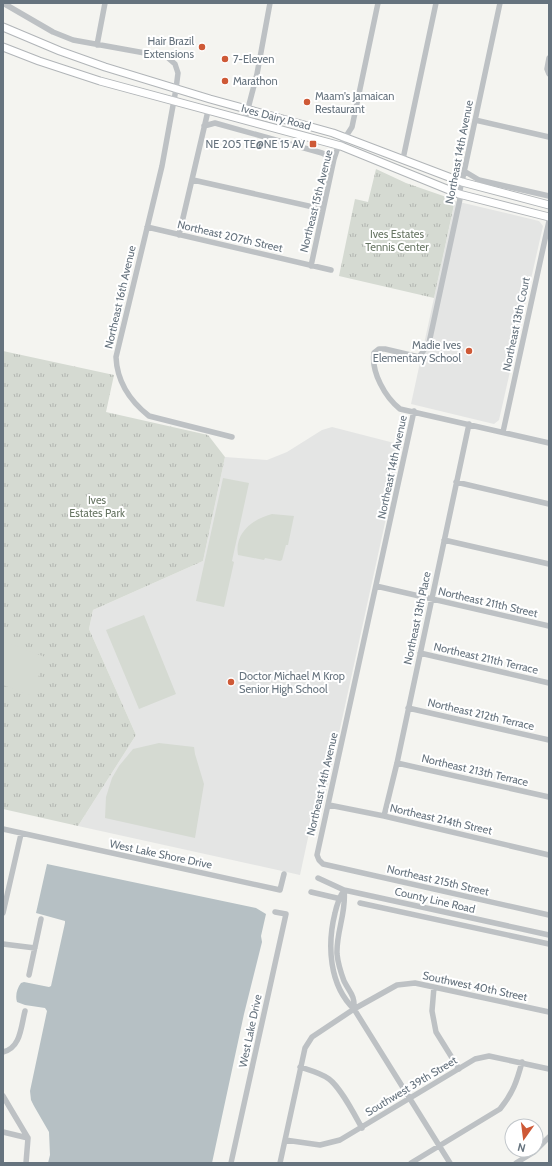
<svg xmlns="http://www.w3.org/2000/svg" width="552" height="1166" font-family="Cabin,sans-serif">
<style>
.built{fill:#e4e5e4}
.grass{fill:url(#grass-tufts)}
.pitch{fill:#d5dad2}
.water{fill:#b6c0c4}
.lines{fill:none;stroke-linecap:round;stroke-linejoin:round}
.major-casing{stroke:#b1b5b8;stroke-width:9}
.minor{stroke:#bdc1c4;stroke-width:5.5}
.major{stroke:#fff;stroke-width:7}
.poi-dot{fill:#ce5936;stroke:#fff;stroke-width:1.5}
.labels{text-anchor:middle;stroke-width:4;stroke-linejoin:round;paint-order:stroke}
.poi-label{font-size:11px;fill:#66737e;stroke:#fff;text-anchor:start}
.street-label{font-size:11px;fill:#66737e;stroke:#fff}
.park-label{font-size:11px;fill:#687664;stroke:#fff}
</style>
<defs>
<pattern id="grass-tufts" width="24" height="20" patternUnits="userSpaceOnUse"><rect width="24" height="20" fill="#d5dad2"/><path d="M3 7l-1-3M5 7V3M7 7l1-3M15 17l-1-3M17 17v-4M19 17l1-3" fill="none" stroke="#b1b5b0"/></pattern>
</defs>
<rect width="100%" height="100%" fill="#f4f4f0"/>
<path class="built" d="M455,201L539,221L543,226L499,420L494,424L411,404Z
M332,427L402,445L322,811L314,810L300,875L78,826L136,735L89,629L93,610L203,561L225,457L267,460L287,452L322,430Z"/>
<path class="grass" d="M376,169L406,183L455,200L434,298L339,276L355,199L368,202Z
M3,351L114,375L106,412L208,435L225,457L203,561L93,610L89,629L136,735L78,826L3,809Z"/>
<path class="pitch" d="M223,478L249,483L232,561L234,562L224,607L196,601Z
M272,514L294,516L288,545H286L282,560L280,561L265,558L264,560L238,555C234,533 253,519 272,514Z
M144,615L176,694L139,709L106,630Z
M3,641L45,657L32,696L3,685Z
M159,743L194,747L195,754L204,784L195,838L105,818L106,797L112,778L119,766L133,749Z"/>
<path class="water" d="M47,864L256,908L266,914L261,936L262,942L244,1014L212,1163H48L50,1155L49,1132L34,1106L31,1100L30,1091L47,1011L45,1008L25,1005L17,1002C15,996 17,988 21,983L24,982L49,987L51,986L65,923V921L36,913Z"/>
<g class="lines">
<defs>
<path id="major" d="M3,27L60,51L105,67L210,99L333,133L462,182L549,205
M3,47L39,61L100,81L341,146L459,194L549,217"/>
</defs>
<use href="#major" class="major-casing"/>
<path class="minor" d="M3,3L53,32L73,40L167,57L175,64L178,73L176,89L162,166L116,357C117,382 130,401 149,416L232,437
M500,3L463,177L459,194L460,199L429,343L419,357L385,349H379L374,353C371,372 385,397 400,409L549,443
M97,45L105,3
M549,58L547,69L549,74
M245,120L257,74L270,3
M475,120L549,137
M204,126L215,123L322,153L334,159
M403,159L436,3
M464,171L479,180L549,196
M193,180L322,209
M147,227L331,270
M179,235L208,111
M311,266L334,159L337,150L352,127L378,3
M414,411L317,855L319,860L323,864L549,915
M503,432L549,221
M456,482L549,504
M444,540L549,564
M376,586L549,626
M420,653L549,683
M408,708L549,740
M397,763L549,797
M329,805L384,816L549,855
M384,816L397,763L469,424
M3,829L280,890L284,874
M318,878L344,890L549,935
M344,890C339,898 337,904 335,913C327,945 329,985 354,1009L450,1163
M344,890C347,911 336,932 337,954C338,963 341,973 344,981C350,993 355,995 354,1009
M311,892L341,899
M360,903L549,944
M3,913L21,834
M3,944L35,948
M29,975L41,919
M434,987L432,1011L436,1032L459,1069
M3,1052C21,1048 21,1026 25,1011
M300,1067C309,1070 321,1073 329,1079C341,1088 354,1114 362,1128
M3,1096L28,1138L26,1163
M3,1132L28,1138
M285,1140L320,1145L340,1140L475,1059L489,1056L549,1069
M231,1163L286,914L275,912
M280,1163L305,1048L312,1037L354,1009L397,985L415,983L549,1012
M411,1163L500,1109C513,1093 517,1081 522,1062
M516,1163L534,1152L549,1137"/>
<use href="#major" class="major"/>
</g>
<g class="poi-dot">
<circle cx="202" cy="47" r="4"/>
<circle cx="225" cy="59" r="4"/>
<circle cx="225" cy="81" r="4"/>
<circle cx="307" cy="102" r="4"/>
<rect x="309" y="140" width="8" height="8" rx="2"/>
<circle cx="469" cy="351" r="4"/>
<circle cx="231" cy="682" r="4"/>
</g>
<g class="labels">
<g class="poi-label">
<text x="194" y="45" text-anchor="end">Hair Brazil<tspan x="194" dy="13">Extensions</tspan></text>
<text x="233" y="63">7-Eleven</text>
<text x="233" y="85">Marathon</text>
<text x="315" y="100">Maam's Jamaican<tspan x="315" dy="13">Restaurant</tspan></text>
<text x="305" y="148" text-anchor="end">NE 205 TE@NE 15 AV</text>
<text x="461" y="349" text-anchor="end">Madie Ives<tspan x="461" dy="13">Elementary School</tspan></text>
<text x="239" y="680">Doctor Michael M Krop<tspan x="239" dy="13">Senior High School</tspan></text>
</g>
<g class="street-label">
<text transform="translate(276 117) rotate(15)" y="4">Ives Dairy Road</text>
<text transform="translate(459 152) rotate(-79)" y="4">Northeast 14th Avenue</text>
<text transform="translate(316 201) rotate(-76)" y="4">Northeast 15th Avenue</text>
<text transform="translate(230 236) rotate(13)" y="4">Northeast 207th Street</text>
<text transform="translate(120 297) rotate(-77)" y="4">Northeast 16th Avenue</text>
<text transform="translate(516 324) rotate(-78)" y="4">Northeast 13th Court</text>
<text transform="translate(392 467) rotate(-78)" y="4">Northeast 14th Avenue</text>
<text transform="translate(488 602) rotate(13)" y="4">Northeast 211th Street</text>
<text transform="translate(417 618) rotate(-78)" y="4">Northeast 13th Place</text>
<text transform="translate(486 658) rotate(13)" y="4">Northeast 211th Terrace</text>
<text transform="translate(481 714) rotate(13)" y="4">Northeast 212th Terrace</text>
<text transform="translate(475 770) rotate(13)" y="4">Northeast 213th Terrace</text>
<text transform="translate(322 784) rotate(-77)" y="4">Northeast 14th Avenue</text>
<text transform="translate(441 819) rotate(13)" y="4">Northeast 214th Street</text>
<text transform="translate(161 854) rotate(12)" y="4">West Lake Shore Drive</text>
<text transform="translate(438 880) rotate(13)" y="4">Northeast 215th Street</text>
<text transform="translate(435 900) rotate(13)" y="4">County Line Road</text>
<text transform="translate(475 986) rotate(12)" y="4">Southwest 40th Street</text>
<text transform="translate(250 1031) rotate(-78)" y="4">West Lake Drive</text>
<text transform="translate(411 1086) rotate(-31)" y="4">Southwest 39th Street</text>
</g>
<g class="park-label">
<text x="397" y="238">Ives Estates<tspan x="397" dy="13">Tennis Center</tspan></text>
<text x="97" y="504">Ives<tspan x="97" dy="13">Estates Park</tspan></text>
</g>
</g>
<rect width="552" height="1166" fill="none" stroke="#66737e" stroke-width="8"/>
<g transform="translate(524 1138) rotate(194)"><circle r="19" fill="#ffffff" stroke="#c2c7cb"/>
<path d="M0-3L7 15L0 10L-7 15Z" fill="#ce5936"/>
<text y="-6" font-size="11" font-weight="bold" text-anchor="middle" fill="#66737e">N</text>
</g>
</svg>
